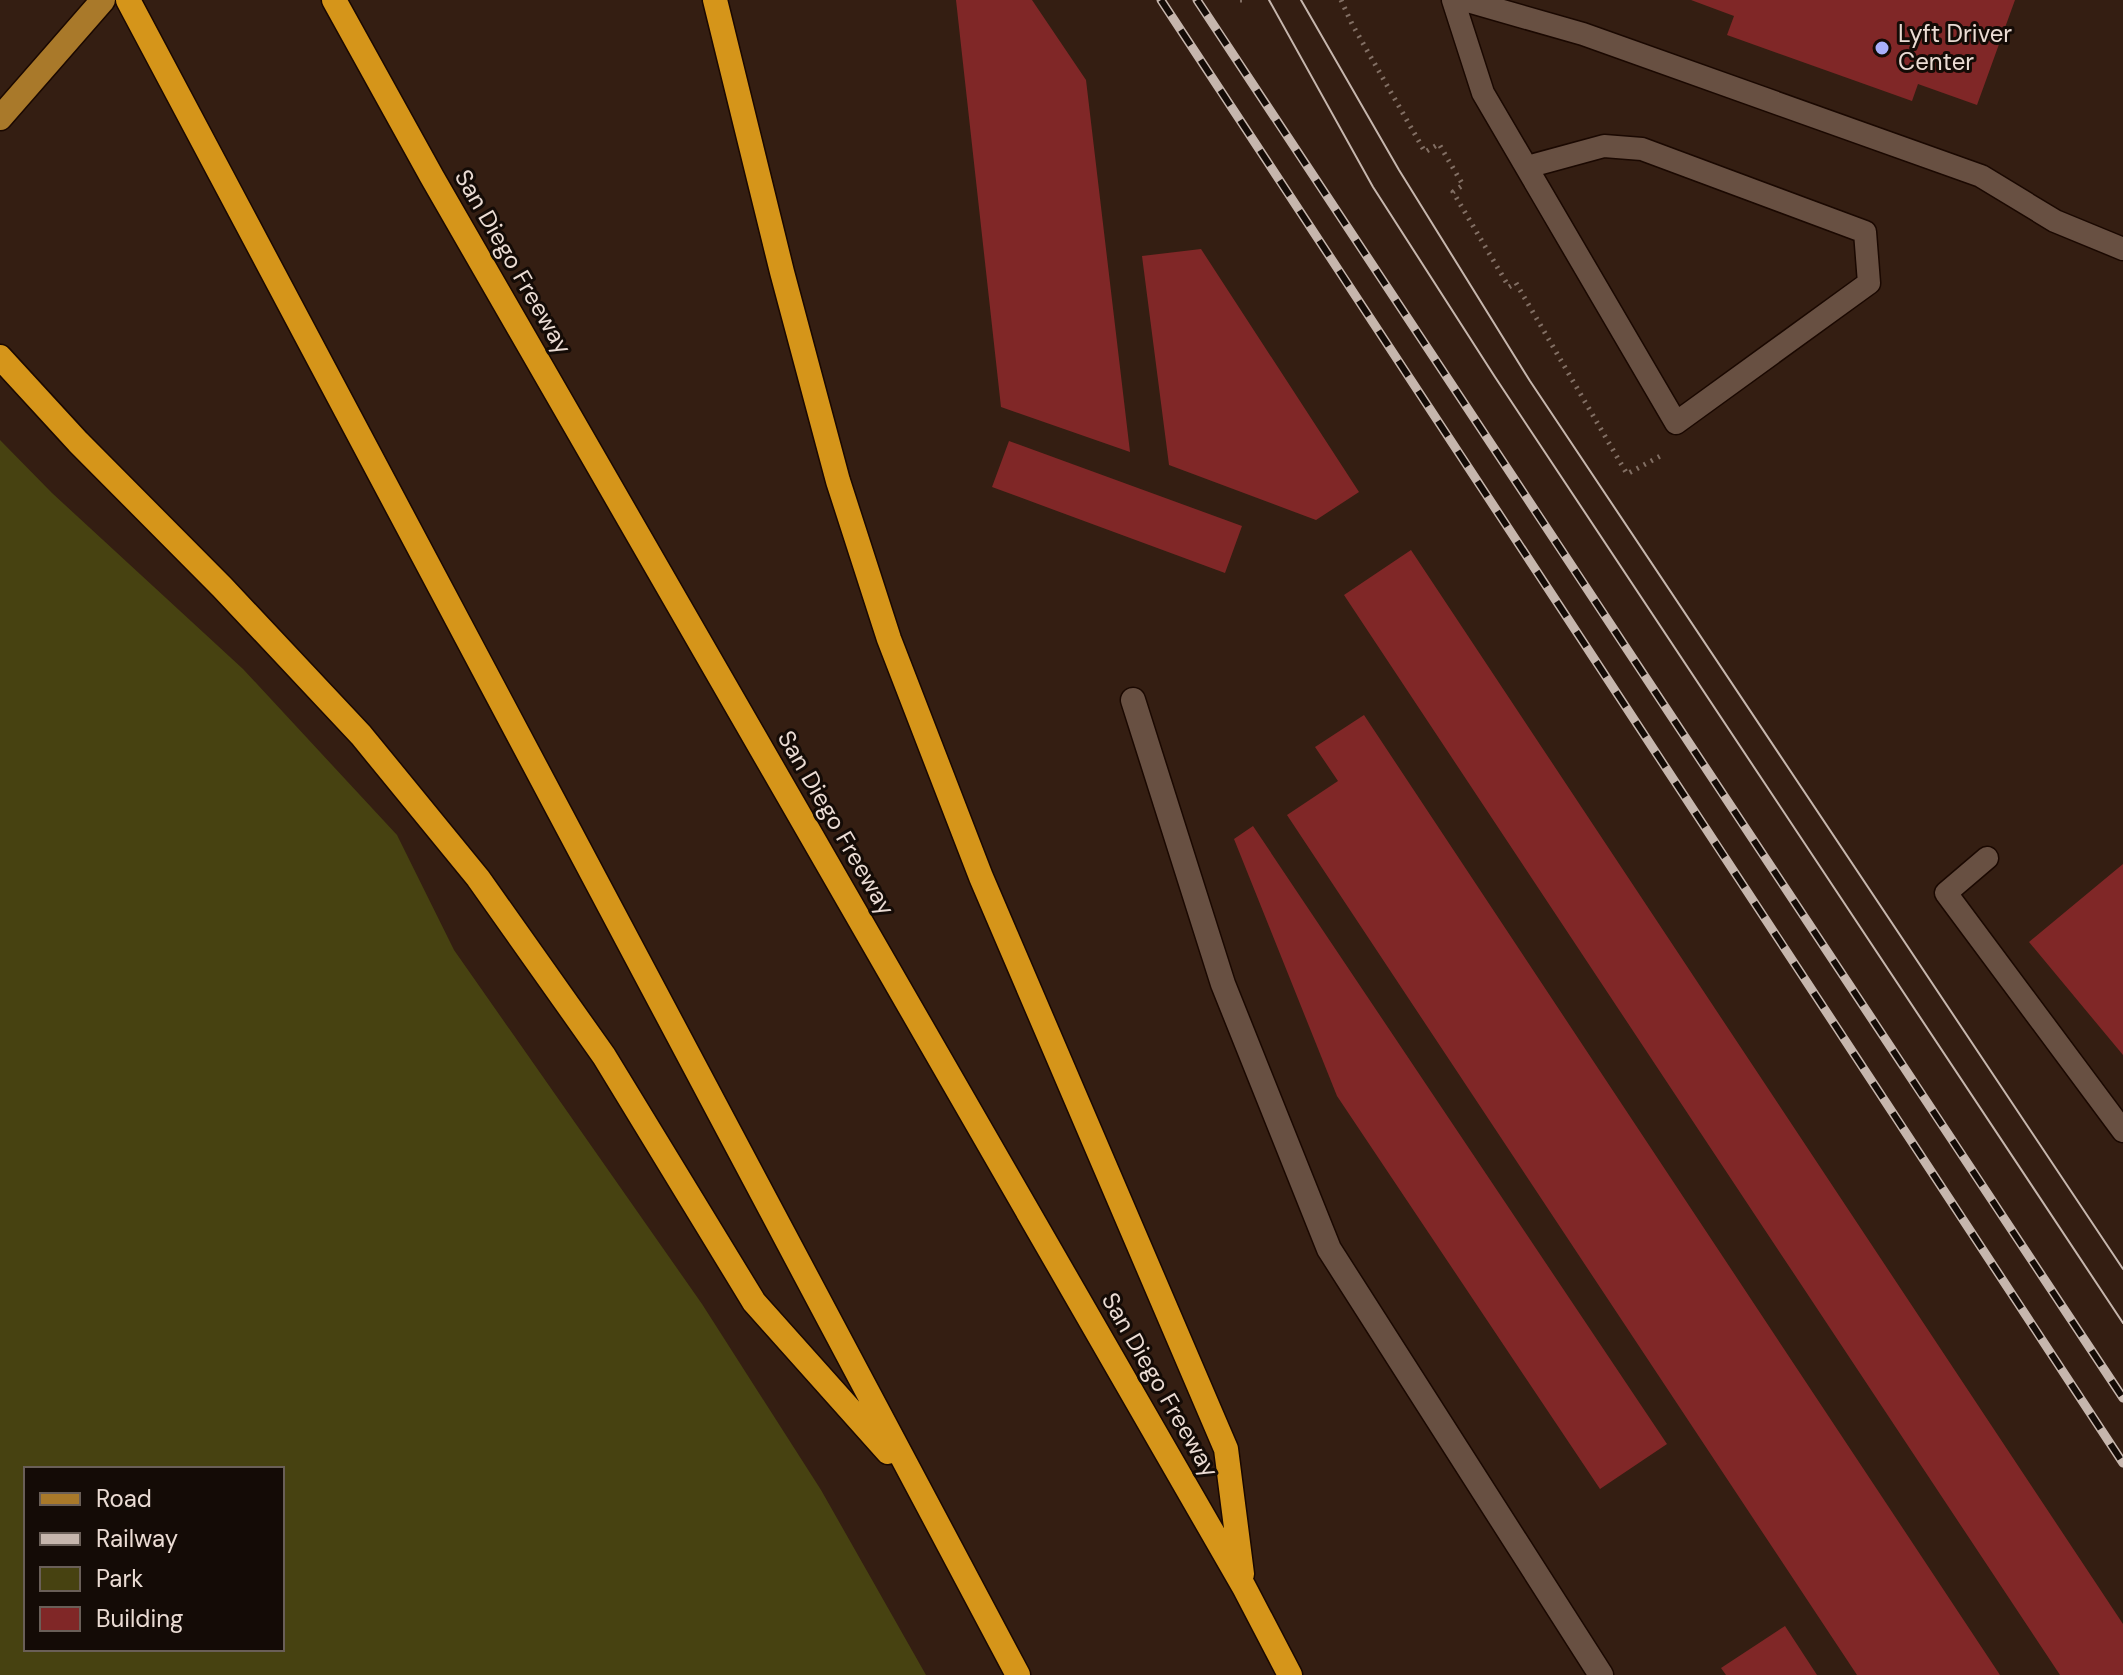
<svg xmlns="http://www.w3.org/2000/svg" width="2123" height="1675" font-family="'DM Sans',sans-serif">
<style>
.green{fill:#474211;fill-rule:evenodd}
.building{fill:#802727}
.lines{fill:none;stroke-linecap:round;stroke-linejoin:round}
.lane-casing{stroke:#1a0801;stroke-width:25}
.street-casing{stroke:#1a0801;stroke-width:27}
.primary-casing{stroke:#1a0801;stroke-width:27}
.highway-casing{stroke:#1a0801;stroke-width:27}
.path{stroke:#826f64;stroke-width:5;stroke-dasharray:2 6;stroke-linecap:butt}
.lane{stroke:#685042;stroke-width:22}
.street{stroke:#685042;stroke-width:24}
.primary{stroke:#a9792a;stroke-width:24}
.highway{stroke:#d5951a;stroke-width:24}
.tram{stroke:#c6b6ad;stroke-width:2}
.rail-casing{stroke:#c6b6ad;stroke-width:9}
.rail{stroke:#140b06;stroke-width:6;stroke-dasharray:18;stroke-linecap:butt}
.poi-dot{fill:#a9b0fc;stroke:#140b06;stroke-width:3}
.labels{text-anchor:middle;stroke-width:6;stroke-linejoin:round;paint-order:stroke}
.poi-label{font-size:24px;fill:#ebdcd4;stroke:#140b06;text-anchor:start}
.street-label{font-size:24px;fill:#ebdcd4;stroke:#140b06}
</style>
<rect width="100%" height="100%" fill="#341e12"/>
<path class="green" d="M0,440L52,493L243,669L397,835L454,950L702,1304L821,1490L926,1675H0ZM26,1469H282V1649H26Z"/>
<path class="building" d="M956,0H1032L1086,80L1130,452L1001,407Z
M1691,0H2015L1977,105L1918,84L1912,101L1727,35L1734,16Z
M1201,249L1359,492L1316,520L1169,465L1142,256Z
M1009,441L1242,526L1225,573L992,487Z
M1411,550L2123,1624V1675H2060L1344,595Z
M1364,715L2000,1675H1857L1287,815L1338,781L1315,747Z
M1253,826L1667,1444L1600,1489L1337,1096L1234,839Z
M2123,864V1055L2029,942Z
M1785,1626L1817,1675H1726L1721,1668Z"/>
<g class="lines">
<defs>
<path id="lane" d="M1453,0L1483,93L1676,423L1869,283L1865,232L1642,149L1604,146L1527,167
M1464,0L1583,34L1981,176L2055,221L2123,249
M1987,858L1946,893L2123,1131"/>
<path id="street" d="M1133,700L1223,984L1329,1249L1601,1675"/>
<path id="primary" d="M0,118L103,0"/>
<path id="highway" d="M128,0L1018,1675
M334,0L432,177L1244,1587L1290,1675
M715,0L782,272L838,481L889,639L981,877L1226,1449L1242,1574
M0,357L78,442L222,587L361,735L478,878L604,1056L754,1302L888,1452"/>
</defs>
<use href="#lane" class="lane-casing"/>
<use href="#street" class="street-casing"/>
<use href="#primary" class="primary-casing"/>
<use href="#highway" class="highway-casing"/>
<path class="path" d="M1240,0H1244
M1341,0L1352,24L1425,152L1439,144L1463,185L1453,192L1509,287L1516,283L1627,474L1664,454"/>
<use href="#lane" class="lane"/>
<use href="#street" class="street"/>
<use href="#primary" class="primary"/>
<use href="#highway" class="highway"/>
<path class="tram" d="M1269,0L1373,187L1495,377L2123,1323
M1301,0L1399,170L1530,381L2123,1269"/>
<defs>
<path id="rail" d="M1161,0L2123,1463
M1197,0L2123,1398"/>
</defs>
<use href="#rail" class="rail-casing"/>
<use href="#rail" class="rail"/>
</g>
<circle class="poi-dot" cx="1882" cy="48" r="8"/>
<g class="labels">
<g class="poi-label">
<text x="1898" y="42">Lyft Driver<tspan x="1898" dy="28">Center</tspan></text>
</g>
<g class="street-label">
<text transform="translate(513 262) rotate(60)" y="8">San Diego Freeway</text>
<text transform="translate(836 823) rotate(60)" y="8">San Diego Freeway</text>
<text transform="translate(1160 1385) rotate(60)" y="8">San Diego Freeway</text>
</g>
</g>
<rect x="24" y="1467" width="260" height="184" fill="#140b06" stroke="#6a5f58" stroke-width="2"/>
<rect x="40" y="1493" width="40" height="12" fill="#a9792a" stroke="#6a5f58" stroke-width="2"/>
<text x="96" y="1507" font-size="24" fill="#ebdcd4">Road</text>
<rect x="40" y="1533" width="40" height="12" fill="#c6b6ad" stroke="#6a5f58" stroke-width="2"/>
<text x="96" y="1547" font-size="24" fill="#ebdcd4">Railway</text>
<rect x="40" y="1567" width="40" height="24" fill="#474211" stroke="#6a5f58" stroke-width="2"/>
<text x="96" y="1587" font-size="24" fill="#ebdcd4">Park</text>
<rect x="40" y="1607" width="40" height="24" fill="#802727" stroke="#6a5f58" stroke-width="2"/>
<text x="96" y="1627" font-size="24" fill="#ebdcd4">Building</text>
</svg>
